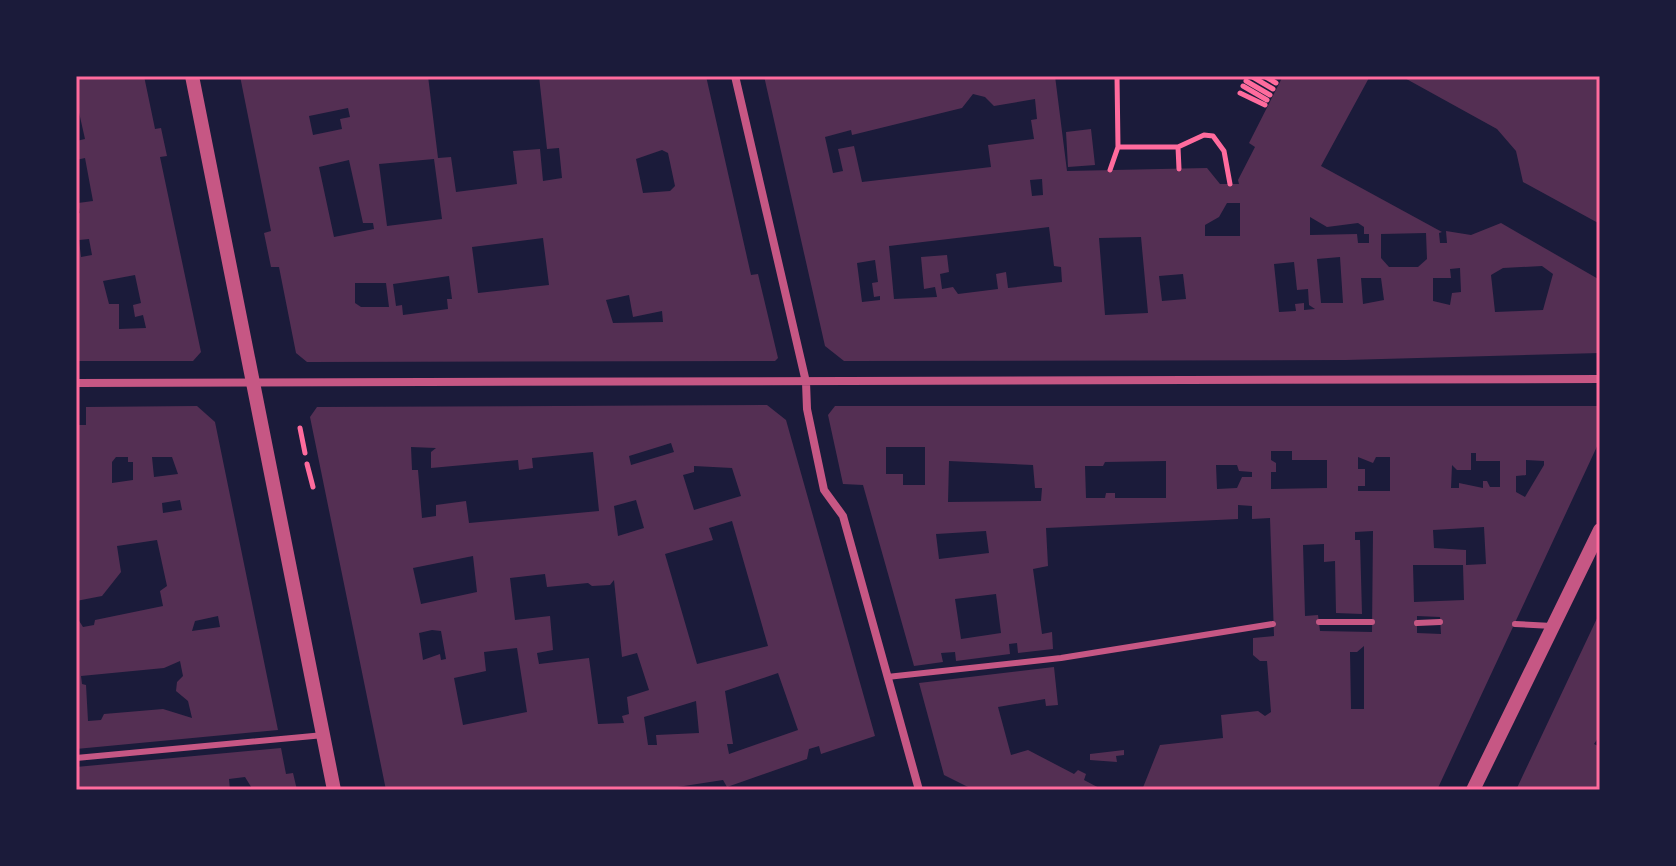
<svg xmlns="http://www.w3.org/2000/svg" width="1676" height="866" font-family="Jost,sans-serif">
<style>
.building{fill:#542f53;fill-rule:evenodd}
.lines{fill:none;stroke-linecap:round;stroke-linejoin:round}
.path{stroke:#ff6b9d;stroke-width:5}
.service{stroke:#c65784;stroke-width:6}
.minor{stroke:#c65784;stroke-width:8}
.tertiary{stroke:#c65784;stroke-width:14}
.neatline{fill:none;stroke:#ff6b9d;stroke-width:3}
</style>
<rect width="100%" height="100%" fill="#1b1b3a"/>
<path class="building" d="M76,76H144L154,124L155,129L161,128L167,156L160,157L201,352L193,361H76V214L80,213L78,203L93,201L85,158L76,160V141L85,139L76,99ZM89,239L92,255L81,257L79,240ZM135,275L141,303L133,305L135,317L143,315L146,328L119,329V304H109L103,281Z
M240,76H428L438,158L451,157L456,192L517,184L513,151L540,149L543,181L562,178L559,148L547,149L539,76H706L751,275L758,274L778,358L775,361L307,362L296,353L279,267H271L264,233L271,231ZM348,108L350,117L340,119L342,129L313,135L309,116ZM662,150L668,153L675,186L670,191L643,193L636,159ZM434,159L442,219L387,226L379,164ZM349,160L363,223H373L374,229L334,237L319,167ZM543,238L549,285L478,293L472,247ZM449,276L452,299H447L448,309L403,315L402,305L396,306L393,284ZM355,283H386L389,307H361L355,303ZM629,295L633,317L662,311L663,322L613,323L606,300Z
M764,76H1055L1067,171L1207,168L1220,184H1239L1238,180L1255,147L1249,143L1283,76H1370L1321,166L1442,232L1439,233L1440,243H1447L1446,231L1471,235L1501,223L1600,280V353L1346,360L844,361L825,346ZM973,94L985,97L994,106L1035,99L1037,119L1031,120L1034,139L988,145L991,167L862,182L854,146L838,149L843,171L833,173L825,137L851,130L852,135L962,108ZM1042,179L1043,195L1032,196L1030,180ZM1227,203H1240V236H1205V225L1219,217ZM1310,217L1327,227L1358,223L1364,227V234H1369V243H1358L1357,234L1310,235ZM1049,227L1054,266L1061,267L1062,282L1008,288L1006,272L996,274L998,289L958,294L953,287L942,289L940,274L949,272L947,255L921,257L924,289L935,287L937,297L894,299L889,246ZM1426,233L1427,259L1418,267H1389L1381,258V234ZM1141,237L1148,313L1105,315L1099,238ZM1340,257L1343,303H1321L1317,259ZM875,260L878,282L872,283L874,297L880,296V300L862,302L857,263ZM1294,262L1297,290L1308,289L1309,305L1315,309L1304,310V303L1295,304L1296,311L1279,312L1274,264ZM1542,266L1553,274L1543,310L1495,312L1491,275L1503,268ZM1460,268L1461,292L1452,293L1450,305L1433,301V278H1451L1450,269ZM1183,274L1186,299L1162,301L1159,276ZM1361,278H1381L1384,300L1363,304Z
M1401,76H1600V224L1523,182L1516,151L1497,129Z
M1091,129L1095,165L1068,167L1066,132Z
M767,405L786,420L875,736L821,754L819,746L809,749L807,759L727,787L723,780L658,790H386L310,417L317,407ZM671,443L674,452L631,465L629,456ZM411,447L436,448L431,452V468L518,460L519,470L533,468L532,458L593,452L599,511L469,523L466,501L436,505V516L422,518L418,470H412ZM694,466L732,468L741,496L694,510L683,475L694,472ZM636,500L644,528L618,536L614,506ZM732,521L768,646L697,664L665,554L713,540L709,528ZM473,556L477,592L421,604L413,568ZM545,574L547,587L588,583L592,586L610,585L614,580L622,657L637,653L649,690L627,697L629,714L622,716L624,723L598,724L589,658L539,664L537,653L553,650L550,616L515,620L510,578ZM432,630L441,631L446,659L441,660L440,654L423,660L419,633ZM517,648L527,712L463,725L454,678L486,671L484,652ZM778,673L798,730L729,754L727,744H733L725,691ZM696,701L699,733L656,735L657,745H648L644,717Z
M197,406L215,422L278,730L76,749V616L83,627L94,625L95,620L163,606L160,591L167,586L157,540L117,546L121,572L102,596L76,601V425H86V407ZM116,457H128V462H133V480L112,483V462ZM152,457H172L178,474L154,477ZM180,500L182,510L163,513L162,503ZM218,616L220,627L192,631L195,621ZM180,661L183,676L177,682L176,691L188,701L192,718L163,709L104,714L101,720L88,721L86,685L82,684L81,676L164,668Z
M835,406H1600V440L1437,790H1142L1160,745L1223,738L1221,715L1258,711L1265,716L1271,712L1267,661H1260L1253,655V638L1274,636L1270,518L1252,519V506L1238,505V519L1046,528L1048,566L1033,569L1042,634L1052,632L1053,649L1018,653L1017,643L1009,644L1010,654L956,661L955,652L941,653L943,662L914,666L863,485L843,484L828,415ZM886,447H925V485H903V474H886ZM1271,451H1292V460H1327V488L1271,489V472H1276V463L1271,460ZM1471,453H1476V461H1500V487H1490L1487,481H1483V488L1459,483V488H1451L1452,465L1457,470H1471ZM1358,457L1373,463L1376,457H1390V491H1358V486H1365V469H1358ZM1526,460L1544,461V465L1525,497L1516,492V476L1526,475ZM949,461L1033,465L1035,488H1042L1041,501L948,502ZM1166,461V498H1115V493H1106L1105,498H1086L1085,466H1103L1105,462ZM1216,465H1237L1239,471L1252,472V477H1242L1237,488L1217,489ZM1484,527L1486,564L1466,565V550L1434,548L1433,530ZM986,531L989,553L939,559L936,534ZM1373,531L1372,632L1320,631L1318,615L1305,616L1303,545L1324,544V562L1335,561L1336,613L1362,614L1360,540H1355V532ZM1413,565H1463L1464,600L1414,602ZM996,594L1001,633L961,639L955,599ZM1417,616L1440,617L1441,634L1417,633ZM1364,646V709H1351L1350,652H1357Z
M1600,612V735L1594,744L1600,747V785L1597,790H1516Z
M1054,667L1058,705L1046,706L1045,699L998,707L1011,755L1028,750L1074,774L1078,770L1086,774L1084,780L1103,790H974L944,775L919,683Z
M281,748L286,774L293,773L297,790H253L245,777L229,779L230,790H76V767Z
M1124,750V755L1116,756L1117,762L1090,760V754Z"/>
<g class="lines">
<path class="path" d="M1117,76L1118,147H1178L1204,135L1213,136L1224,151L1230,184
M1251,76L1273,89
M1264,76L1276,83
M1246,81L1270,95
M1243,86L1267,100
M1240,93L1265,105
M1178,147L1179,169
M1110,170L1118,147
M300,428L305,453
M307,464L313,487"/>
<path class="service" d="M1319,622H1372
M1417,623L1440,622
M1515,624L1552,626
M887,677L1061,658L1273,624
M76,758L324,735
M857,790H882"/>
<path class="minor" d="M735,76L806,382L807,409L824,490L843,516L919,790
M76,383L1600,379"/>
<path class="tertiary" d="M192,76L334,790
M1473,790L1600,530"/>
</g>
<rect width="1676" height="866" fill="none" stroke="#1b1b3a" stroke-width="156"/>
<rect x="78" y="78" width="1520" height="710" class="neatline"/>
</svg>
